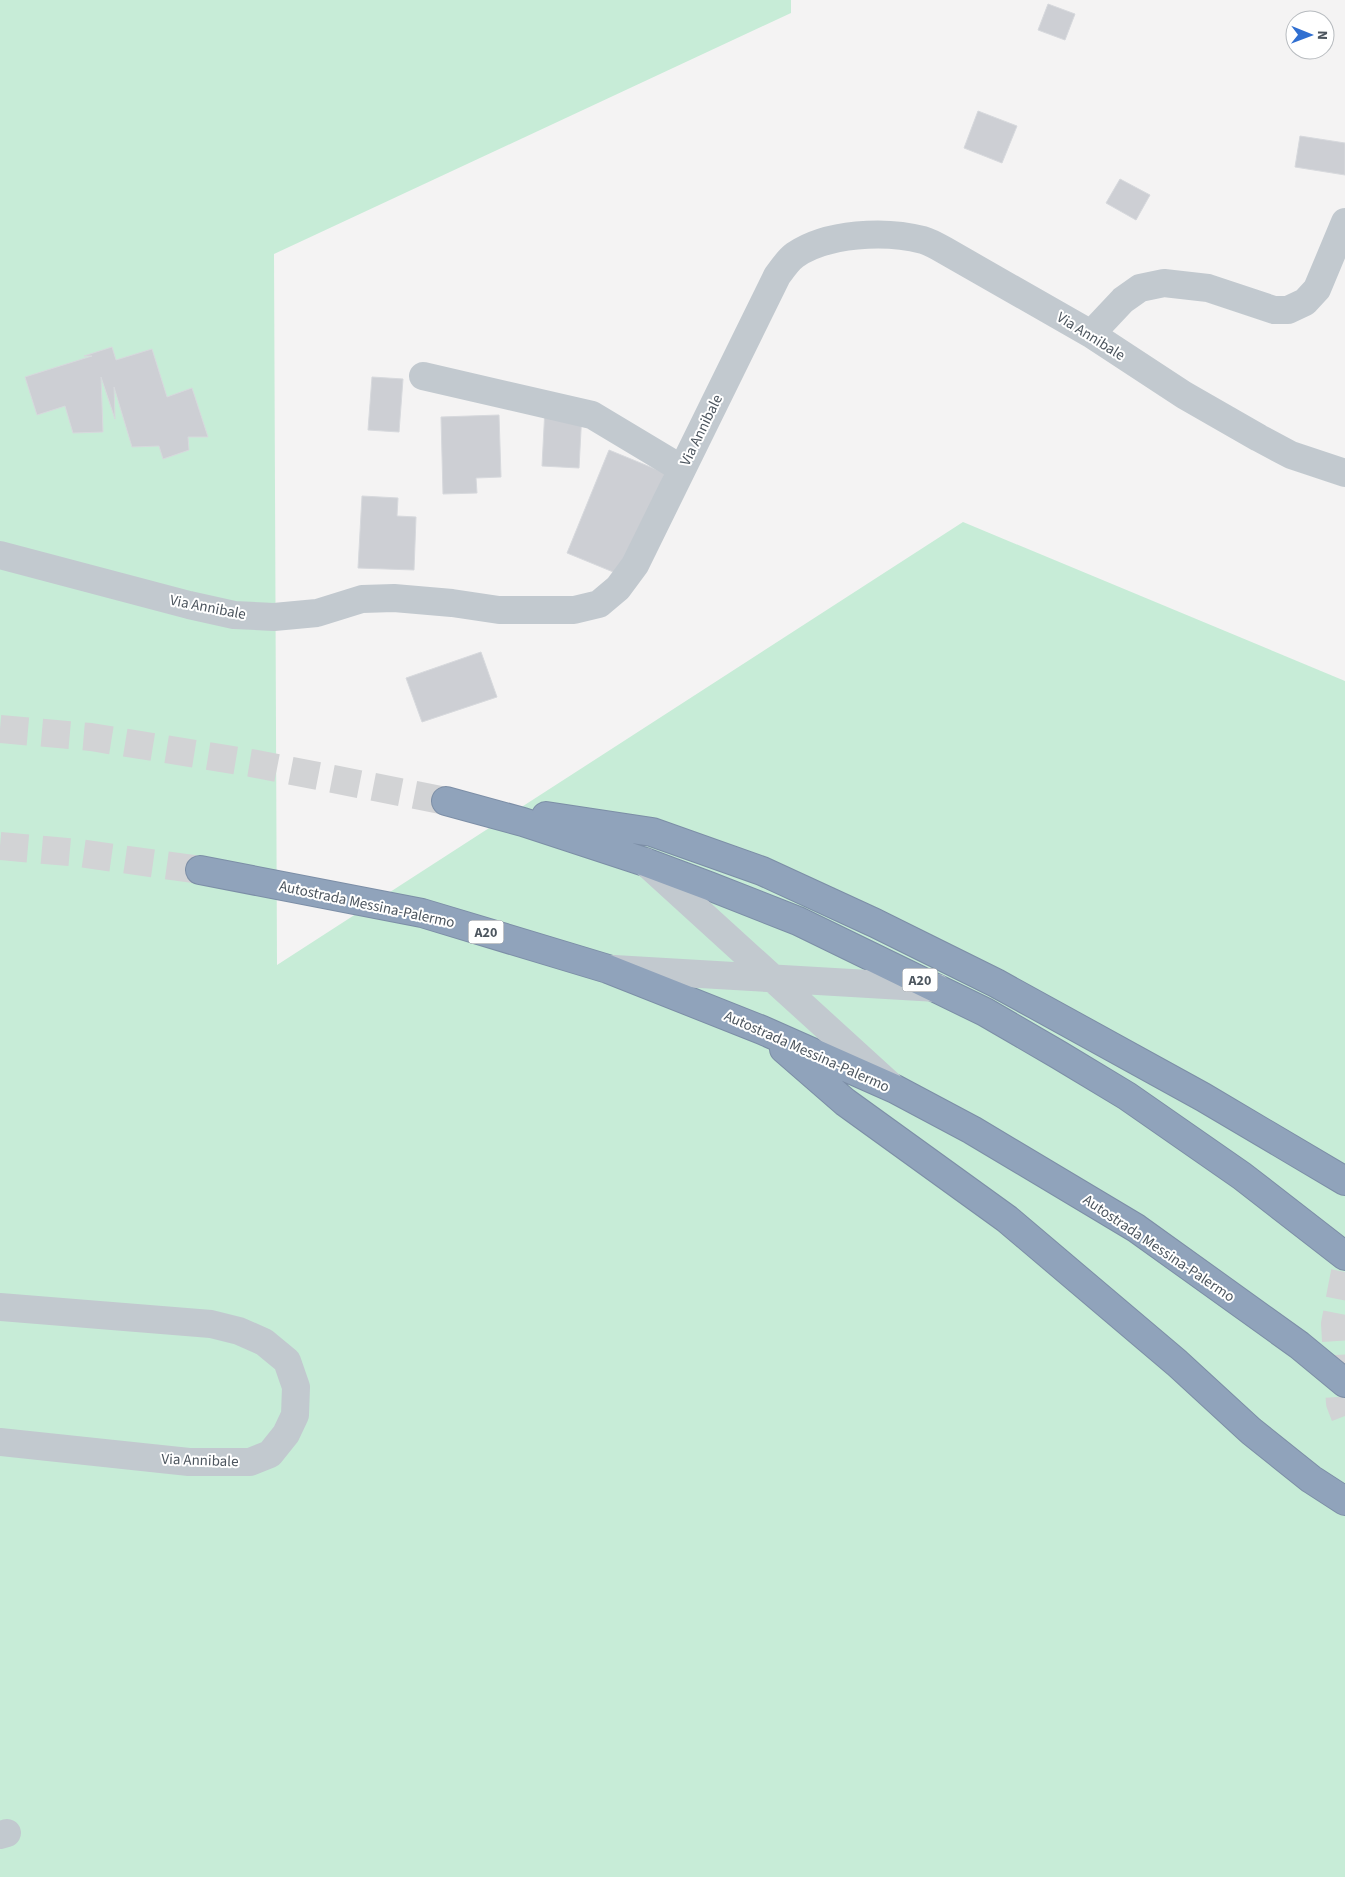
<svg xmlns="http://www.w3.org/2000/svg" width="1345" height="1877" font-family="'Source Sans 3',sans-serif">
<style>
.green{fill:#c7ecd7}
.building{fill:#cdcfd4;stroke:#d7d9dd}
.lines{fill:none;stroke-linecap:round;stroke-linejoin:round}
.highway-tunnel{stroke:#d2d3d5;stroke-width:28;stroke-dasharray:28 14;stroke-linecap:butt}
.highway-casing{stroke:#7c8ea6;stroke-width:30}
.minor{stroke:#c2c9cf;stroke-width:28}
.highway{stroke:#90a3bb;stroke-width:28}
.labels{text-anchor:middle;stroke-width:4;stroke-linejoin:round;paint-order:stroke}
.shield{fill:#fff;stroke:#82888e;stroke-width:1}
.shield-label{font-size:14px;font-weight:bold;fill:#4c555e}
.street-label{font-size:15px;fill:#4c555e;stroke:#fff}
</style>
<rect width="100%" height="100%" fill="#f4f3f3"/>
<path class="green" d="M0,0H791V13L274,254L277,965L963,522L1345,681V1877H0Z"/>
<path class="building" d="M1048,4L1075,14L1065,40L1038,30Z
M978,111L1017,126L1002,163L964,148Z
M1300,136L1345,143V175L1295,167Z
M1120,179L1150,195L1136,220L1106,203Z
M112,347L116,360L152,349L167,397L192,388L208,437H188L189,450L163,459L159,446L132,447L114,387L115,419L101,377L103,432L73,433L65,406L37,415L25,377L92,356H84Z
M372,377L403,379L399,432L368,430Z
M545,408L582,411L579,468L542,466Z
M499,415L501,477L476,478L477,493L443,494L441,417Z
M609,450L665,473L623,576L567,553Z
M362,496L398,498L397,516L416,517L414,570L358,568Z
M481,652L497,697L422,722L406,678Z"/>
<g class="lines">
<path class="highway-tunnel" d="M0,729L91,737L251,763L446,801
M0,846L79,853L200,870
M1345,1272L1335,1324L1340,1403L1345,1416"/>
<defs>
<path id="highway" d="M446,801L523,822L645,862L709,886L798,921L985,1012L1059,1055L1127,1096L1242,1176L1345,1256
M546,816L652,832L762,871L875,923L996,983L1203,1097L1345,1181
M200,870L422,913L608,969L762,1030L895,1089L972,1130L1136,1228L1299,1345L1345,1383
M784,1049L845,1102L1007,1219L1177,1363L1251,1431L1311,1479L1345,1501"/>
</defs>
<use href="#highway" class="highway-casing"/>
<path class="minor" d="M1091,334L1123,300L1140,288L1164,283L1208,288L1274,310H1288L1305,302L1317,289L1345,222
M423,376L592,415L682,469
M0,555L189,605L234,615L274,617L317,613L362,599L394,598L452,603L499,610H574L599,604L618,588L635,565L777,276C782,269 788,260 795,255C827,233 885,230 923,240C930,242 937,246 944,250L1091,334L1184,395L1259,438L1291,455L1345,473
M645,862L890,1085
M614,969L937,988
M0,1307L211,1324L239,1331L264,1342L287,1361L296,1387L295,1415L286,1434L270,1454L250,1462H189L0,1442
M0,1835L7,1833"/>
<use href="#highway" class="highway"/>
</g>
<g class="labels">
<g class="shield">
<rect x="468.5" y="920.5" width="35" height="23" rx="4"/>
<rect x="902.5" y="968.5" width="35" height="23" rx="4"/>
</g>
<g class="shield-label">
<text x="486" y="937">A20</text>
<text x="920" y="985">A20</text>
</g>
<g class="street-label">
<text transform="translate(1091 336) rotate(32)" y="5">Via Annibale</text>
<text transform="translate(701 430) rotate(-64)" y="5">Via Annibale</text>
<text transform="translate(208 607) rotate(11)" y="5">Via Annibale</text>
<text transform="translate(367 904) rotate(12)" y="5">Autostrada Messina-Palermo</text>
<text transform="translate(807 1051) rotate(24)" y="5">Autostrada Messina-Palermo</text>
<text transform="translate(1159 1248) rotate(34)" y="5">Autostrada Messina-Palermo</text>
<text transform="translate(200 1460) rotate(2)" y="5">Via Annibale</text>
</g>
</g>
<g transform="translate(1310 35) rotate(91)"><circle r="24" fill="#ffffff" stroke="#b7bbbf"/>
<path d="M0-4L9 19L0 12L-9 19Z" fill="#306fd1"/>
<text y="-8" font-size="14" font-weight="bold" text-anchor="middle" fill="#4c555e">N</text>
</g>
</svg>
